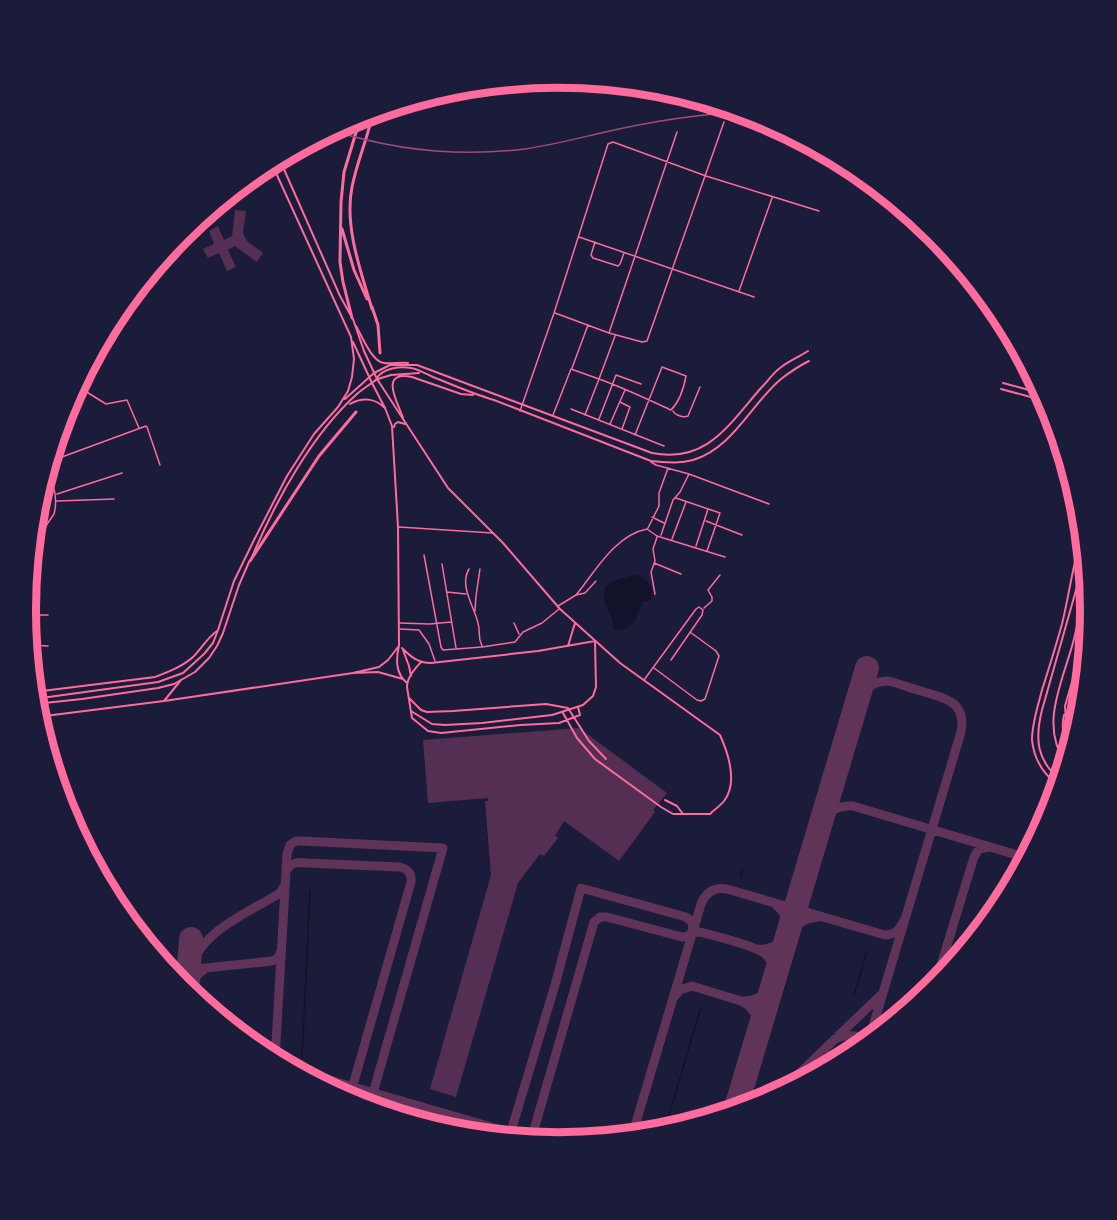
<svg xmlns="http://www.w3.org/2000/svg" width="1117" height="1220" font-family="Bitter,serif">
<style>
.water{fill:#12122b}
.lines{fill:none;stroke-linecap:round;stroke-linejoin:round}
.stream{stroke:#12122b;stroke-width:1.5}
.taxiway{stroke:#603358;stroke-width:9}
.runway{stroke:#603358;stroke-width:24}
.building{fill:#542f53}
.minor{stroke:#ff6b9d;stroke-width:1.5}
.tertiary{stroke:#ff6b9d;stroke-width:2}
.secondary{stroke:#ff6b9d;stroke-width:2}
.primary{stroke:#ff6b9d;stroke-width:2}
.motorway{stroke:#ff6b9d;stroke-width:3}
.rail{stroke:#a44b75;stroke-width:1.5}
.rim{fill:none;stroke:#ff6b9d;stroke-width:8}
</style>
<rect width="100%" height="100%" fill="#1b1b3a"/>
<path class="water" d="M637,575C649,581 654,587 651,600L643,602C636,616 634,633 613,629C614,613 606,611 604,598C604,596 605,588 605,587C615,579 625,577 637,575Z"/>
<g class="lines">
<path class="stream" d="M740,877L743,868
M854,995L866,954
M302,1058L310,891
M664,1132L701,1007"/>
<path class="taxiway" d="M858,698C867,687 874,681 889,681C900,684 910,688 921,691C944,698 967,701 961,732L868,1043
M820,824C827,811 838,805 853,806L1027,858
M286,871C291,862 298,862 307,863L400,867C408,869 412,874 411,882L349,1099
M775,904C785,912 788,921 788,933
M691,933L700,932C715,936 753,945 764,953C787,972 769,1003 741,1001
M757,949C788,952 785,920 818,917
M943,962L950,957L959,958
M172,969H196L272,961L278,958L281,951
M189,974C198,931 247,914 280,893L285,885
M934,988L974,857L979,849L989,847
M188,992C191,982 196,974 205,969
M674,997L680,990L692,986L741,1001L749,1006L756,1014L758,1023L757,1035
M839,1035L881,995
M818,1058C827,1054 835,1054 844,1059
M275,1060L287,854L290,845L296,841H301L443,848L369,1107
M295,1070L543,1142
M777,1095L835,1039C848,1033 858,1036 871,1040
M632,1136L701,904C706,892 714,887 727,889L885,935C895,935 900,929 904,920
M509,1138L555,985L581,888L686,917L692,922L693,930L689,936L682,937L607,917H600L594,922L531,1140"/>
<path class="runway" d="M187,992L191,939
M735,1111L867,668"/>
</g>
<path class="building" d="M235,210L246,211L243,233L247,241L263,253L257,262L235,246L228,250L236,267L227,271L219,253L208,258L203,249L214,244L209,231L218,226L224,240L232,236Z
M579,728L667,793L653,810L655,812L619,861L564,821L555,836L558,838L544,856L540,854L518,883L456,1097L430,1089L491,875L485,801H488V798L428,803L423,740Z"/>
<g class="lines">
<path class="minor" d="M579,237L754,297
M595,242L591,255L593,258L618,266L620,264L624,253
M739,291L772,198
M555,313L609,333L642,342L647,341L724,122
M609,333L677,132
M572,368L588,325
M77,386L106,404L127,400L139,428
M620,402L630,407L622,429
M571,409L664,446
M520,411L554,313L608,144L613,142L706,176L819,211
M673,411C675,415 683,418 688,416L700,387
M553,415L571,369L599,379L615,336
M585,415L599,379C624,388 647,399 671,410C679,402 684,387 686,376L662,367L635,435
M599,419L616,375L641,384
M610,424L625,390
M50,458L55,471L51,478
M51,461L146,426L147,427L160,465
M651,462L656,465L689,474L769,504
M57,494L122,473
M676,498L720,513L707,551
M57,501L114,499
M652,517L664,523
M706,521L742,535
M399,527L493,533
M648,528L659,506V493L668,468
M661,535L673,500L680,492L689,474
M672,539L686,502
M32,546L54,514C58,498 55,485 46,472
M696,546L708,509
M424,555L441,647L443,650L482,647L515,642L523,632L542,623L559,609
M654,563L681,574
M442,564L456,648
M469,569C459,586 474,606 478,623C481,633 477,636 482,646
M447,592L466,594
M655,594L651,572L655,561L653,549L657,537
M576,595C595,572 615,535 647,529L657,536L725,557
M558,606L576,595L585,593L596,581
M704,608L712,601V597L708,590L720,575
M475,611L476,596L480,569
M399,623L430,624L451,622
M514,623L519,634
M27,627H36L40,615H48
M400,629L419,630L429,644L435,661
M29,645L48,646
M654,668L697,700L701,701L705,699L719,656L716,651L690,632
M644,680L696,609L699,607L703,610L702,615L671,660"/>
<path class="tertiary" d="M377,379L448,488L503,543L560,609L620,663L720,735C728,753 738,783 724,801C720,806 714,810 710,814H683L677,806L665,800
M372,383L385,408L392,426L398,527L399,645C396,659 395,673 407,683
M394,427L395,424L398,422L405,424
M568,646L575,623
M402,648C411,657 418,663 431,663L538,651L595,641
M403,650L409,666L411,676
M421,662C415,669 407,677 407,687L412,718L428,731L441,733L521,725L559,723L580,715L578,707
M353,673L379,667L388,660L398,647
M34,692L155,677C168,672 184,666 194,656C202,648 207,638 217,631
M409,698L421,710L427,712L453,711L546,704L568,708L589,741L606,759
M164,701L181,680
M411,711L432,724L445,725L482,723L552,715L583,705L593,696L596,687L595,641
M563,713L577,738L595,759L661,807L673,814H683
M37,717L164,701L353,673L378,672L403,679
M1077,727C1068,706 1081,680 1087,659
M1061,780C1036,761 1035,738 1042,710L1086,555
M1059,786C1044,775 1034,759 1032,740C1032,723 1038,706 1042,690C1049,668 1056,646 1062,624C1070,592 1073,560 1084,529"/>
<path class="secondary" d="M549,78L669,89
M356,326C362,336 372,362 384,363C392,364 400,362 408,363
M374,373L390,365H417L652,453C707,464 729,424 761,388C767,382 773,373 780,368C788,361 799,357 808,351
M377,378C383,368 400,366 411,368C418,369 426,374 433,377C453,385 473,394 494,400L651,461C665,462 679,464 693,460C733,448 751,404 781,379C790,372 799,366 809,361
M378,379L391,375L419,373
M1003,383L1044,394
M1001,389L1049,402
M403,418C398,403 378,370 412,377L461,394L473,395
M1064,715C1061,728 1063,737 1071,748
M1074,738C1067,728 1065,718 1065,706L1091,617
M1066,763C1038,725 1064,679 1074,639C1079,618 1084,597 1088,576"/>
<path class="primary" d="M279,158L340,296L350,314
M271,162L351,337
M353,342L372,383
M345,399L374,373
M350,404C362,397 375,398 385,408
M252,557C276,500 312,434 358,393C364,388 371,384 377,379L364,351L353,319
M34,699L158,682L183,673L204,654L213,643L218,630L234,581L254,540L287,476L314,434L338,407L348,391L352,377L354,359L351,337
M35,704L82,699L158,688L174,684L195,672L209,658L217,646L223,633L239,585L249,562"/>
<path class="motorway" d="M342,229L354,270L367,299
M372,307L378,325L380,353
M372,309C361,272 344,226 352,187C357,161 368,138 373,112
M352,318L343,282L340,262L341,202L344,172L361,116
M250,561L319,456L356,412"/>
<path class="rail" d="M331,130C393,150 460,157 525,149C551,145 575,139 601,133C648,122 696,114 745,112"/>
</g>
<path d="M0 0H1117V1220H0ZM36 610a522 522 0 1 1 1044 0a522 522 0 1 1-1044 0Z" fill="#1b1b3a" fill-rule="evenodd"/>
<path class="rim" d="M36 610a522 522 0 1 1 1044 0a522 522 0 1 1-1044 0Z"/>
</svg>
